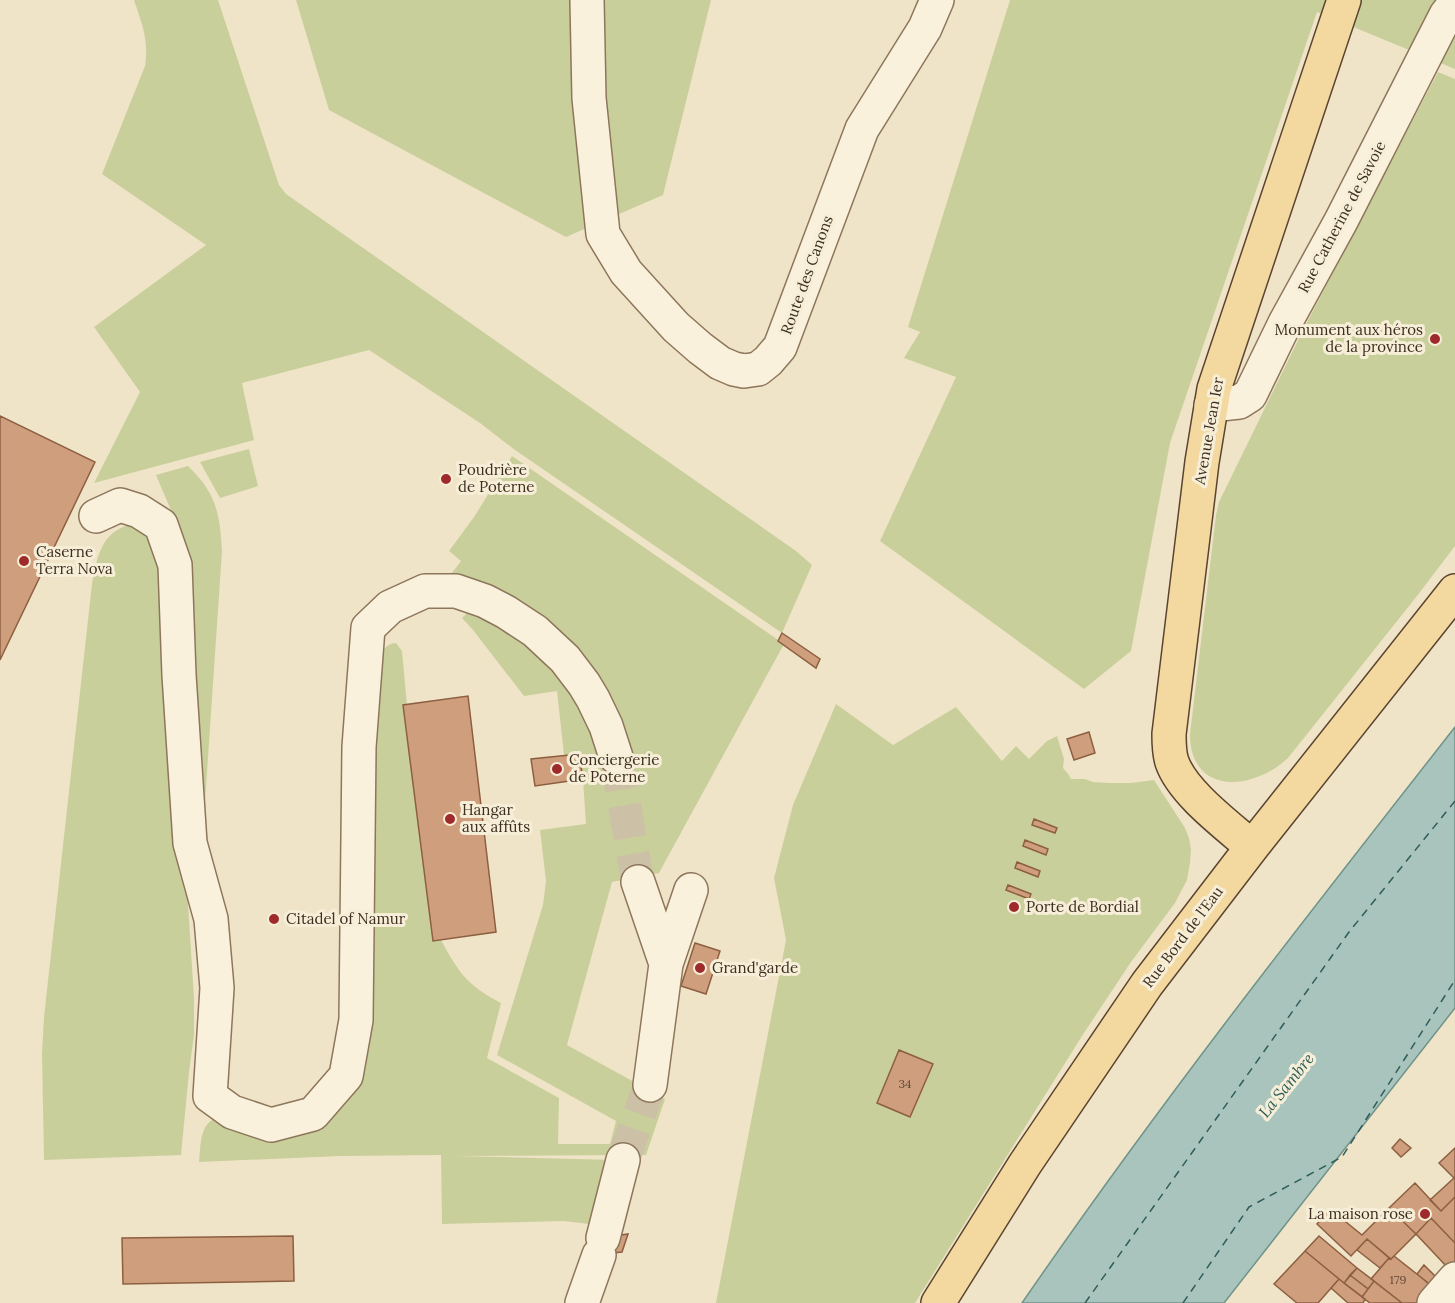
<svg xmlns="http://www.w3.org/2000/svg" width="1455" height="1303" font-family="Lora,serif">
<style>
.green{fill:#c9cf9b}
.water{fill:#a9c4bc;stroke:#6f938a;stroke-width:1.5}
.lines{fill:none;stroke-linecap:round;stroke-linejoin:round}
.ferry{stroke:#2f5d5a;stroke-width:1.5;stroke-dasharray:8 6;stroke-linecap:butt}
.building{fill:#cf9f7d;stroke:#8d5f41;stroke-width:1.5}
.minor-tunnel{stroke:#ccc0a6;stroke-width:33;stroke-dasharray:33 16;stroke-linecap:butt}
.minor-casing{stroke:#8d765c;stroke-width:36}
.major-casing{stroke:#5b4430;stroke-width:36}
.minor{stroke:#faf1dc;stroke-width:33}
.major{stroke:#f3d9a0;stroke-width:33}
.poi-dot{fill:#9e2a2b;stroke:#f7eed8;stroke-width:2}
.labels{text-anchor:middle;stroke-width:6;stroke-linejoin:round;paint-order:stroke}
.number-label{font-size:12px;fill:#624a37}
.street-label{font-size:15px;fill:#3d2e20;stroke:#f7eed8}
.poi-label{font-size:15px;fill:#3d2e20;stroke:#f7eed8;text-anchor:start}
.water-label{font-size:16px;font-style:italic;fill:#2f5d5a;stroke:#f7eed8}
</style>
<rect width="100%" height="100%" fill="#f0e4c8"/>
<path class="green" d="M134,0H218L279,185L286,194L796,551L812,565L782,633L515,450L480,423L369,350L242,383L254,440L94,483L140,392L94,327L206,245L102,174L145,66C149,40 142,24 134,0Z
M296,0H711L663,195L566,237L329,110Z
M1010,0H1455V69L1317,12L1170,443L1131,651L1084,689L880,541L956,377L904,358L920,332L908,327Z
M1438,72L1455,79V546L1417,596L1288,758C1253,791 1190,796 1190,734L1216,515L1219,502L1302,332Z
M249,449L258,486L220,498L200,462Z
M512,456L784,644L659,873L612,882L567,1045L665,1099L646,1155L456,1156L615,1160L589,1224L564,1221L442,1224L441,1155L341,1156L199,1162C201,1145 199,1122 219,1117C232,1121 244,1127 258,1130C270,1133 284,1133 296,1131C350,1125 360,1076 365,1030L371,715C373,697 371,644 396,643L402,651L407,705L403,706L433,941L441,940C458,972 468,986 501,1003L487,1058L559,1098L558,1144H610L616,1121L497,1055L543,905L546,881L540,830L586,824L583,780L579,754L564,755L557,691L524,696L473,630L462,618L469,611L475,609L513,631L548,658L581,702L606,759L627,756C624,742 621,728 615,716C584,648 520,596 448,578L461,561L449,551L474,517Z
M188,466C216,493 220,513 222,551L201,861L173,515L156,475Z
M129,525L141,526L157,538L183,826L194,998V1035L189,1072L181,1155L44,1160L42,1054L44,1017L92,584C97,559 100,533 129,525Z
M836,704L893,745L956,707L1002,761L1016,746L1029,759L1047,741L1057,736L1064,759L1063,768L1069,775L1071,779H1085L1093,782L1109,783H1131L1154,780L1185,828L1189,838L1191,849L1190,863L1187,880L1175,903L1131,962L1082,1036L915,1303H716L786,940L774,878L793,805Z"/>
<path class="water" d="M1455,727V1008L1224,1303H1022C1158,1105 1307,916 1455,727Z"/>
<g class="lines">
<path class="ferry" d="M1085,1303L1349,932L1455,801
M1183,1303L1249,1207L1342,1157L1455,980"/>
</g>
<path class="building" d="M0,416L95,462L0,660Z
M782,633L820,659L816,668L778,641Z
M468,696L496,932L433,941L403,705Z
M1089,732L1095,753L1074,760L1067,739Z
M579,754L583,779L535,786L531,759Z
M1034,819L1057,828L1055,833L1032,825Z
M1025,840L1048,849L1046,855L1023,846Z
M1017,862L1040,871L1038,877L1015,868Z
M1008,885L1031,894L1029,899L1006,890Z
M695,943L720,951L706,994L681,986Z
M899,1050L933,1064L910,1117L877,1103Z
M1400,1139L1411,1148L1401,1157L1392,1148Z
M1455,1148V1179L1439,1163Z
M1454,1178L1455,1179V1197L1441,1211L1430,1200Z
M1415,1183L1441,1211L1455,1197V1243L1431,1218L1416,1234L1389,1208Z
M1389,1208L1416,1234L1391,1259L1367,1239L1351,1256L1317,1224L1330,1209L1362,1235Z
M1431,1218L1455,1243V1262L1448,1268L1416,1234Z
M628,1234L622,1252L584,1256L589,1240Z
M293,1236L294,1281L123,1284L122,1238Z
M1319,1236L1357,1268L1344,1283L1305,1251Z
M1367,1239L1389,1258L1380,1268L1357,1250Z
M1305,1251L1339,1279L1318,1303H1297L1274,1284Z
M1394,1256L1432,1286L1416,1303H1402L1371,1279L1389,1258L1391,1259Z
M1424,1265L1437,1278L1429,1284L1417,1274Z
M1357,1268L1374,1281L1368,1289L1350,1275Z
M1350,1275L1368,1289L1362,1297L1344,1283Z
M1339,1279L1365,1299L1363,1303H1348L1331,1288Z
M1374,1281L1402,1303H1370L1362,1297Z"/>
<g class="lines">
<path class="minor-tunnel" d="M616,757L638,882
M623,1160L650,1085"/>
<defs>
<path id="minor" d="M587,0L589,98L603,234L626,272L676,327L700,348L720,363L734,369L744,371L758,369L768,361L780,347L862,129L925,28L937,0
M1211,405L1239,402L1250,395L1285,323L1341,221L1446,15L1455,3
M96,516L120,505L139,511L161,525L175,565L179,675L190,843L211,919L217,988L210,1096L232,1112L271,1125L313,1114L346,1076L356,1020L359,747L368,628L390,607L425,591H456L485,601L506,612L535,631L565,659L584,684L593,699L606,726L616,757
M638,882L666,964
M650,1085L666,964L691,890
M603,1238L623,1160
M582,1303L599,1255
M1434,1303L1455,1279"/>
<path id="major" d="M1252,847C1227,825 1183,793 1172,762C1169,753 1169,743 1169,734L1202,462L1214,389L1344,0
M938,1303L1025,1164L1147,984L1252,847L1455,591"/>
</defs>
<use href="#minor" class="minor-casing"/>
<use href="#major" class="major-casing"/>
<use href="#minor" class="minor"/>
<use href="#major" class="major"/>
</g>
<g class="poi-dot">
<circle cx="1435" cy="339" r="6"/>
<circle cx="446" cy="479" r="6"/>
<circle cx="24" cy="561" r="6"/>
<circle cx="557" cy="769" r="6"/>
<circle cx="450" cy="819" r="6"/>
<circle cx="1014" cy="907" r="6"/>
<circle cx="274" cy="919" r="6"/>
<circle cx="700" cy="968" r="6"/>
<circle cx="1425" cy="1214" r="6"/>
</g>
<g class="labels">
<g class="number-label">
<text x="905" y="1088">34</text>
<text x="1398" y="1284">179</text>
</g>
<g class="street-label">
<text transform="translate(1342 217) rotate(-62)" y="5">Rue Catherine de Savoie</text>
<text transform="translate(807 275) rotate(-70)" y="5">Route des Canons</text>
<text transform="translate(1209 431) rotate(-80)" y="5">Avenue Jean Ier</text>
<text transform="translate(1183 937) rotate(-53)" y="5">Rue Bord de l'Eau</text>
</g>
<g class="poi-label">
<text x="1423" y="335" text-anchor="end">Monument aux héros<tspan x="1423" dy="17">de la province</tspan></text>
<text x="458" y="475">Poudrière<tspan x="458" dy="17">de Poterne</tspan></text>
<text x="36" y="557">Caserne<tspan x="36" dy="17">Terra Nova</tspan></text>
<text x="569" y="765">Conciergerie<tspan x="569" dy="17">de Poterne</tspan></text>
<text x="462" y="815">Hangar<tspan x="462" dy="17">aux affûts</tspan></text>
<text x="1026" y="912">Porte de Bordial</text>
<text x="286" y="924">Citadel of Namur</text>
<text x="712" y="973">Grand'garde</text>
<text x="1413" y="1219" text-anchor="end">La maison rose</text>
</g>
<g class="water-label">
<text transform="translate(1286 1085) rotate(-51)" y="6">La Sambre</text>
</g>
</g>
</svg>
